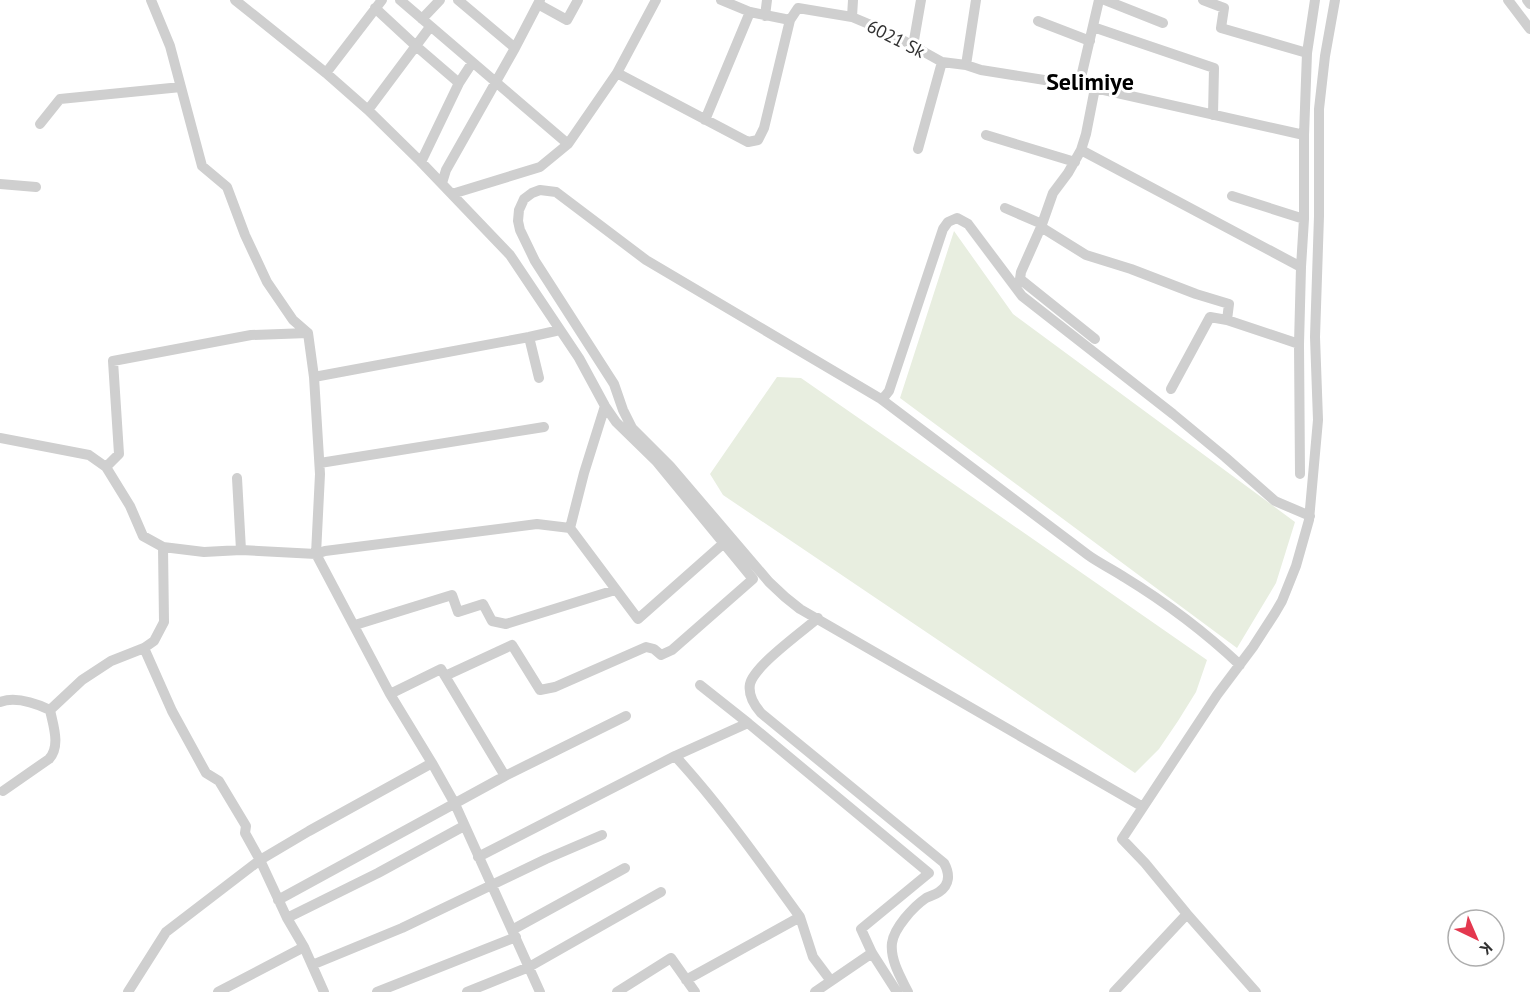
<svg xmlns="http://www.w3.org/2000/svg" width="1530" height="992" font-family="'PT Sans',sans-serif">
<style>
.green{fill:#e8eee0}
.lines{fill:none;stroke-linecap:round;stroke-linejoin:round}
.minor{stroke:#cfcfcf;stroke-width:10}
.labels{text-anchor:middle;stroke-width:6;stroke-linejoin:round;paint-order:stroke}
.street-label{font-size:18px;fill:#323232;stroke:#fff}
.district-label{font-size:24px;font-weight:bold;fill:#000;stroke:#fff}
</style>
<rect width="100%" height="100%" fill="#fff"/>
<path class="green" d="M954,231L1013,314L1295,522L1276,583L1237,648L900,398Z
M777,377L801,378L1207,660L1196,692L1178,721L1159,749L1135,773L723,495L710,474Z"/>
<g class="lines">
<path class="minor" d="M151,0L170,46L202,166L227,187L245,235L267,282L293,320L308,333L314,377L320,474L316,554L325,551L537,524L570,528L638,619L725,542
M235,0L326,73L368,110L421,162L510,255L579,358L605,406L616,422L657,462L753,579L672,650L661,655L654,649L646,647L555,687L540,690L512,645L445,676L441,669L390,694
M400,0L568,144
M458,0L515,48
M721,0L750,12L790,20L798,8L852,17L890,33L942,62L966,65L981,70L1095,88L1304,135
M1105,0L1163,23
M1203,0L1224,8L1221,28L1307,53
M1508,0L1530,29
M1527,0L1530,4
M538,4L567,20L578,0
M375,8L416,46L459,83
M765,16L767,0
M852,17L853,0
M422,19L440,0
M1038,21L1090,41
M1093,27L1214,68L1213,115
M913,46L921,0
M966,65L976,0
M326,73L382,0
M617,73L748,142L758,140L764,128L790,20
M1079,86L1099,0
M368,110L430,27
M705,120L750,12
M40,124L60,99L181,87
M986,135L1075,162
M918,149L942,62
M1081,150L1301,267
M421,162L459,83L472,63
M442,183L446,170L515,48L540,0
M0,184L36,187
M452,194L540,167L568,144L617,73L656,0
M1232,196L1304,219
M1005,208L1042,224
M1041,227L1086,255L1131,269L1196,294L1229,304L1227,320L1299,344
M529,337L539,378
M1095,339L1020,279L1021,272L1041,227L1053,193L1068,173L1081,150L1086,134L1095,88
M314,377L529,337L560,330
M1171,389L1210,317L1227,320
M881,399L1088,555C1099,563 1112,569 1124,577C1165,602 1205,632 1240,665
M0,438L89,455L106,467L130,506L143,536L163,547L204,552L241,550L316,554L390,694L432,763L455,804L540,992
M320,463L544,427
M106,467L119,454L113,361L251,335L308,333
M1300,474L1299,344L1301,267L1304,219V135L1307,53L1315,0
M237,478L241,550
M570,528L584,473L605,406
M818,618C803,631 754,666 750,684C748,695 754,705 761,713L944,863C950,874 950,885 939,892C935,895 930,896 926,898C913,907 894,928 892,943C890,960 901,978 908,992
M355,625L452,595L458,612L483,604L492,621L506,624L615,590
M144,648L172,711L206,773L219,781L246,826L245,833L260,860L287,918L304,947L324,992
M445,676L505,776
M0,702C16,696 35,703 50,710L82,680L111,661L144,648L154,641L164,622L163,547
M748,723L929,873L861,929L872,953L897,992
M675,756C721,806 760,862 800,917L686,980
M3,791L49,759C61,746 53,725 50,710
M1143,807L800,609L785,597L769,582L670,466L632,428L623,410L614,384L535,261L520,230L518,221L519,210L524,199L532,193L540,190L556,192L646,260L881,399L885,396L889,391L943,229L948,222L957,218L968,224L1022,296L1173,414L1225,457L1275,501L1310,516
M478,857L675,756L748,723L700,685
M278,900L505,776L626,716
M800,917L813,957L831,981
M287,918L378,873L464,826
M512,930L625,868
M312,965L402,928L546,859L602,835
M128,992L166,932L260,860L309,831L432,763
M218,992L304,947
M377,992L516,937
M467,992L529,967L661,892
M617,992L671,958L695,992
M815,992L872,953
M1114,992L1187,914
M1256,992L1187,914L1145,863L1122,839L1217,695L1253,647L1275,613L1282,601L1296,566L1309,520L1318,420L1315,337L1319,216V109L1325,56L1335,0"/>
</g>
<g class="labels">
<g class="street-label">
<text transform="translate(896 39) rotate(27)" y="6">6021 Sk</text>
</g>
<g class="district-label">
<text x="1090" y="90">Selimiye</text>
</g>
</g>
<g transform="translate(1476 938) rotate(136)"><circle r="28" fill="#ffffff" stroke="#adadad" stroke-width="1.5"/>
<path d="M0-4.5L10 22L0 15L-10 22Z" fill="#e4384f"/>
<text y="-9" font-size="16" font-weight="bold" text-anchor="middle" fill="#323232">K</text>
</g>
</svg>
